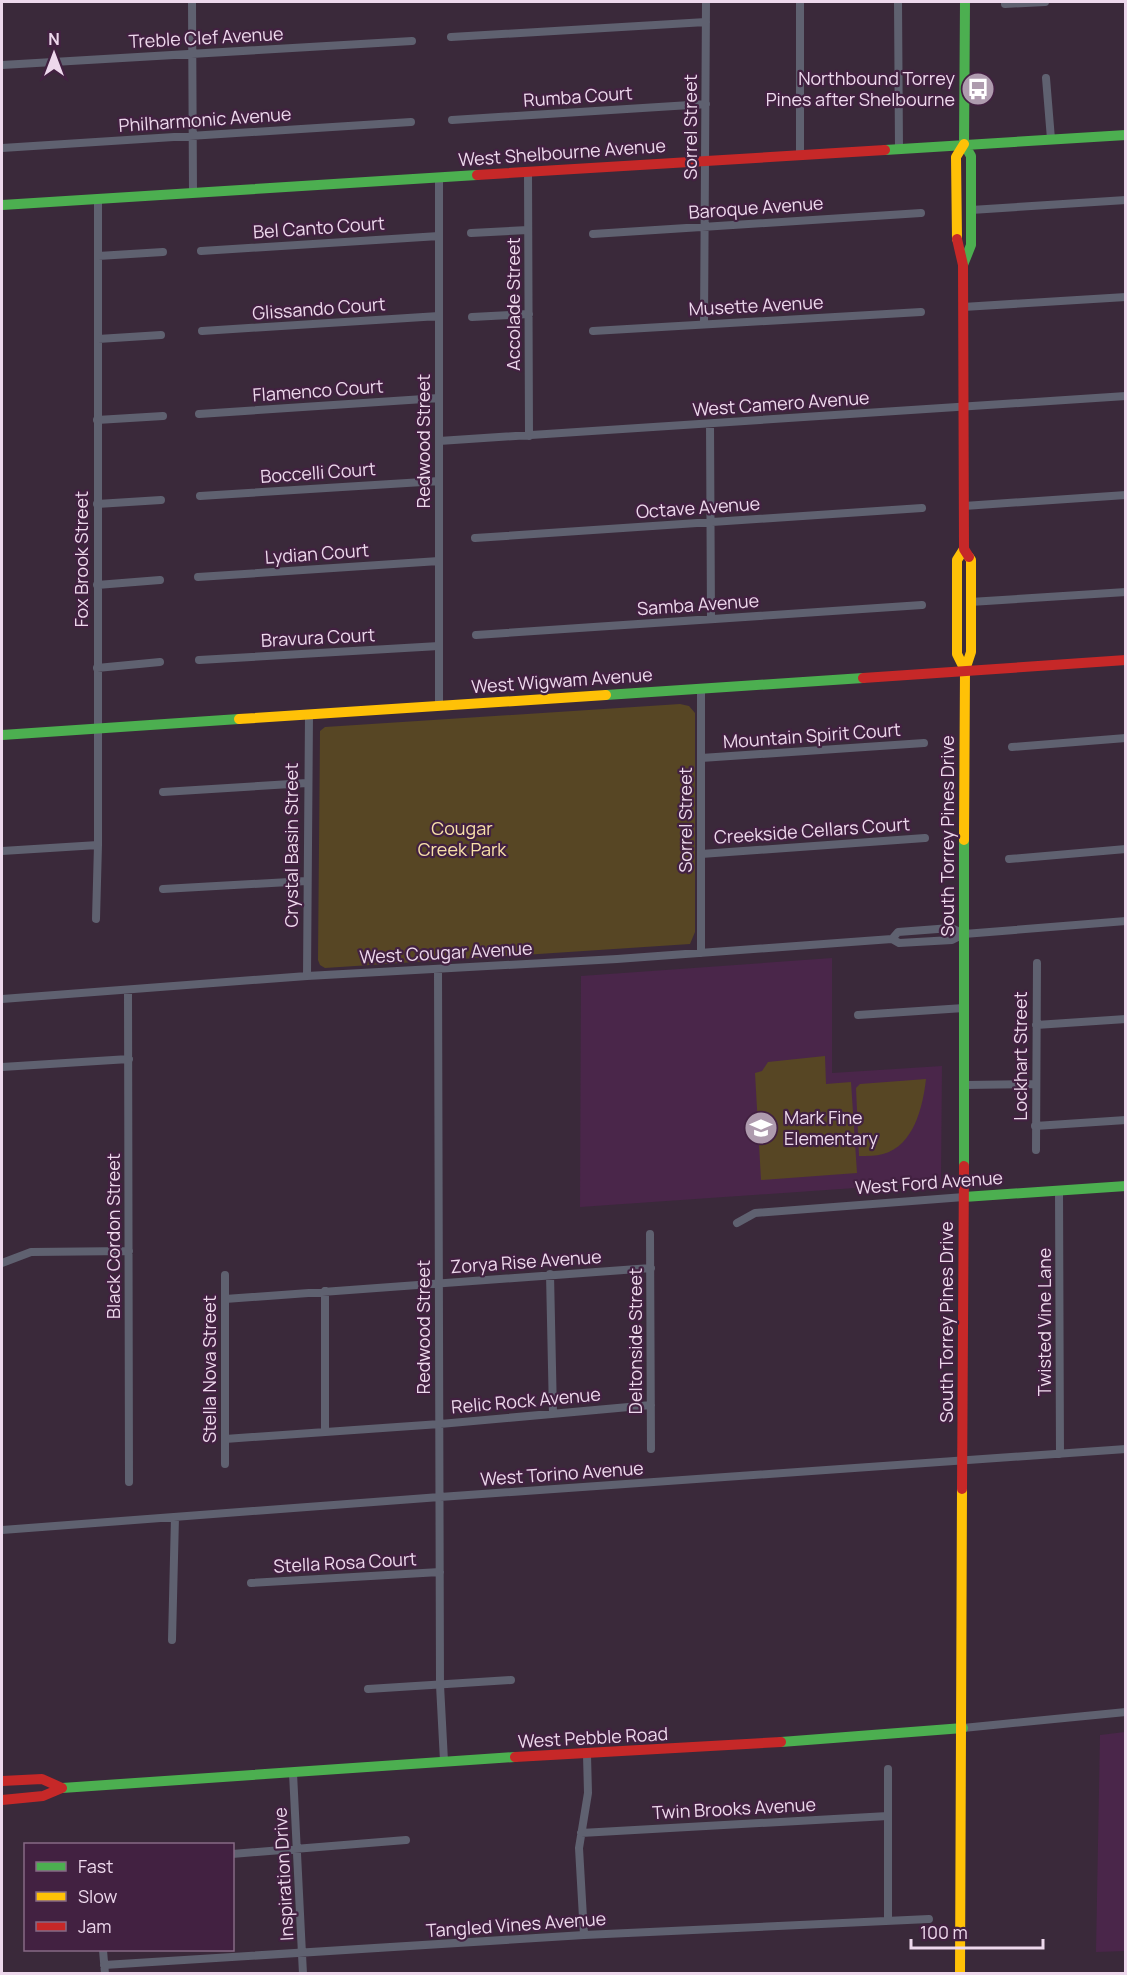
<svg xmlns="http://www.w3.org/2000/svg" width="1127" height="1975" font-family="Manrope,sans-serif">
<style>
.built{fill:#4a264a}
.green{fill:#574624}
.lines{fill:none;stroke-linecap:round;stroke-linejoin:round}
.street{stroke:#5f6170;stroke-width:8}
.fast{stroke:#4caf50;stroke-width:10}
.slow{stroke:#ffc107;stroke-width:10}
.jam{stroke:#c62828;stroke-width:10}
.labels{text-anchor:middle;stroke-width:4.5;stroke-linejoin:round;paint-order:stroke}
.street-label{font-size:18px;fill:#edd8ec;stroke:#422141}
.poi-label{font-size:18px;fill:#edd8ec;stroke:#422141;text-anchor:end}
.park-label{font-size:18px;fill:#f8e1a9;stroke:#422141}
</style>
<rect width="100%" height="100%" fill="#3a293a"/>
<path class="built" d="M832,958V1073L942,1066L941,1182L580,1207L581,976Z
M1125,1732V1951L1096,1952L1100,1735Z"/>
<path class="green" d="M680,704L689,706L695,713V932L690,944L325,968L320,965L318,960L320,731L325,727Z
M825,1056L826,1084L851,1082L857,1173L761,1180L755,1073L762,1071L768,1062Z
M926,1079C923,1106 914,1146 883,1154C876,1156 867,1156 859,1156L856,1088L860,1084Z"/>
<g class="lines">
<path class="street" d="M192,2L193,193
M800,2V155
M898,2L899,149
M1005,4L1045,2
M451,37L706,22
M2,65L412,41
M1046,78L1051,139
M452,120L706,104
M2,148L411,122
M528,172L529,436
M439,178V705
M971,210L1126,200
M471,233L528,230
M593,234L921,213
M201,251L439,236
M98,256L163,252
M963,307L1126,297
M472,317L529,314
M704,324L706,2
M202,331L439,316
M593,331L921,312
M98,339L161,335
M199,414L439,398
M97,420L163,416
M710,424L711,619
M439,441L1126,396
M200,496L439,481
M97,504L161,500
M964,506L1126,495
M475,538L922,508
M198,577L439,561
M97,585L160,580
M970,602L1126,592
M476,635L922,605
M199,660L439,646
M97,668L160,662
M1012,747L1126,738
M701,758L924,743
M163,792L307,783
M2,851L98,845
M701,854L925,838
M1009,859L1126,849
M163,889L307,881
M96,919L98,845V199
M892,939L898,932L951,928L964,934
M701,953V688
M438,969L440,1685L444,1761
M307,976L309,715
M128,990L129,1482
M2,999L307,976L617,959L892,939L899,943L952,940L964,934L1126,921
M858,1015L964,1008
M1036,1025L1126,1019
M2,1067L129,1059
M965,1085L1035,1084
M1035,1126L1126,1120
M1036,1150L1037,963
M1059,1190L1060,1454
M737,1223L755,1213L964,1197
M650,1234L651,1449
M2,1263L31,1252L129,1251
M550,1274L553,1414
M225,1275V1464
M325,1291V1432
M225,1299L651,1268
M225,1439L440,1424L651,1405
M2,1530L440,1497L1126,1449
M251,1583L440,1572
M172,1640L175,1517
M368,1689L511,1680
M963,1728L1126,1712
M293,1773L303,1974
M581,1833L888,1816
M232,1854L406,1840
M888,1921V1769
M584,1935L579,1848L588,1793L587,1755
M103,1950L105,1974
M104,1965L584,1935L929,1919"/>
<path class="fast" d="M885,150L1126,135
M2,205L477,175
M963,265L971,245V156L964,144L965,2
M606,695L863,678
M2,735L239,719
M964,840V1166
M964,1197L1126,1186
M781,1742L963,1728
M62,1788L515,1757"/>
<path class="slow" d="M957,239L956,157L964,144
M964,549L957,560V654L965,670
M239,719L606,695
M964,840L965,670L971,652V560L969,557
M960,1974L962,1489"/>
<path class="jam" d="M477,175L885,150
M957,239L963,265L964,549L969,557
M863,678L1126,660
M962,1489L964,1166
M515,1757L781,1742
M2,1781L42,1779L62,1788L43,1796L2,1800"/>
</g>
<defs>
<symbol id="bus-disc" viewBox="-11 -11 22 22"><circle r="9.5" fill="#ae9bae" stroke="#422141"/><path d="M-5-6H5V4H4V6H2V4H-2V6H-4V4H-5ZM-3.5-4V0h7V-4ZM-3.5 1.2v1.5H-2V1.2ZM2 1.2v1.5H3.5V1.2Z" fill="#fff"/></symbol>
<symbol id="school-disc" viewBox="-11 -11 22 22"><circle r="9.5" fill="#ae9bae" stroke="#422141"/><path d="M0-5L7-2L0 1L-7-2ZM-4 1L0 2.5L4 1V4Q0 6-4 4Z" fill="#fff"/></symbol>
</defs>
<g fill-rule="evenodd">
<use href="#bus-disc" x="959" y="70" width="38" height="38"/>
<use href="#school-disc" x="742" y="1109" width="38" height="38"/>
</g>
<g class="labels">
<g class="street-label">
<text transform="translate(206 38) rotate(-3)" y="6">Treble Clef Avenue</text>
<text transform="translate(578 97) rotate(-4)" y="6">Rumba Court</text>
<text transform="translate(205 120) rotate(-4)" y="6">Philharmonic Avenue</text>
<text transform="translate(691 127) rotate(-90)" y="6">Sorrel Street</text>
<text transform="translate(562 153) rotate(-4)" y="6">West Shelbourne Avenue</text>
<text transform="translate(756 208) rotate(-4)" y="6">Baroque Avenue</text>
<text transform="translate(319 228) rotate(-4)" y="6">Bel Canto Court</text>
<text transform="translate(514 304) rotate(-90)" y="6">Accolade Street</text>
<text transform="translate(756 306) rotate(-3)" y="6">Musette Avenue</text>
<text transform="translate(319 309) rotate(-4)" y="6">Glissando Court</text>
<text transform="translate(318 391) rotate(-4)" y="6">Flamenco Court</text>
<text transform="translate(781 404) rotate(-4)" y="6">West Camero Avenue</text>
<text transform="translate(424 441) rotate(-90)" y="6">Redwood Street</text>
<text transform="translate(318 473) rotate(-4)" y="6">Boccelli Court</text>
<text transform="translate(698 508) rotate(-4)" y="6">Octave Avenue</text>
<text transform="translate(317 554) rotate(-4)" y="6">Lydian Court</text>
<text transform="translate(82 559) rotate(-90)" y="6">Fox Brook Street</text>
<text transform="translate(698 605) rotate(-4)" y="6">Samba Avenue</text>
<text transform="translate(318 638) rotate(-3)" y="6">Bravura Court</text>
<text transform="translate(562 681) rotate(-4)" y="6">West Wigwam Avenue</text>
<text transform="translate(812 736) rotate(-4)" y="6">Mountain Spirit Court</text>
<text transform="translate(686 820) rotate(-90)" y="6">Sorrel Street</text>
<text transform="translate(812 831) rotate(-4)" y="6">Creekside Cellars Court</text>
<text transform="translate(948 836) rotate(-90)" y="6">South Torrey Pines Drive</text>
<text transform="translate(292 845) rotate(-90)" y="6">Crystal Basin Street</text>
<text transform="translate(446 953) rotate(-3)" y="6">West Cougar Avenue</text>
<text transform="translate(1021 1056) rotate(-90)" y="6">Lockhart Street</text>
<text transform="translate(929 1183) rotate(-4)" y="6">West Ford Avenue</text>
<text transform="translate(114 1236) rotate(-90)" y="6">Black Cordon Street</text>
<text transform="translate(526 1262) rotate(-4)" y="6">Zorya Rise Avenue</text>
<text transform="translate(947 1322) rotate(-90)" y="6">South Torrey Pines Drive</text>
<text transform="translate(1045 1322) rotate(-90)" y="6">Twisted Vine Lane</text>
<text transform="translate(424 1327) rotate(-90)" y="6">Redwood Street</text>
<text transform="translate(636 1341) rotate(-90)" y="6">Deltonside Street</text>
<text transform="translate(210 1369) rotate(-90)" y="6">Stella Nova Street</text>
<text transform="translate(526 1401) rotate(-5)" y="6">Relic Rock Avenue</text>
<text transform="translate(562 1474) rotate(-4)" y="6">West Torino Avenue</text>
<text transform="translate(345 1563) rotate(-3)" y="6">Stella Rosa Court</text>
<text transform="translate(593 1738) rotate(-3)" y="6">West Pebble Road</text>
<text transform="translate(734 1809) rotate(-3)" y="6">Twin Brooks Avenue</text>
<text transform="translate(284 1874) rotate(-93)" y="6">Inspiration Drive</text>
<text transform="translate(516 1925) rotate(-4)" y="6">Tangled Vines Avenue</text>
</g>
<g class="poi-label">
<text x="955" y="85">Northbound Torrey<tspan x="955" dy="21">Pines after Shelbourne</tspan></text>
<text x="784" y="1124" text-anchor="start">Mark Fine<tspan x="784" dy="21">Elementary</tspan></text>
</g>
<g class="park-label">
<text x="462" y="835">Cougar<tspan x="462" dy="21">Creek Park</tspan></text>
</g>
</g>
<rect width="1127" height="1975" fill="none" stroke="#edd8ec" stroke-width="6"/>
<rect x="24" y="1843" width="210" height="108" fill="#422141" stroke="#866a85" stroke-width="1.5"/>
<rect x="36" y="1862" width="30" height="9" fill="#4caf50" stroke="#866a85" stroke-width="1.5"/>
<text x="78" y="1873" font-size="18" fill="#edd8ec">Fast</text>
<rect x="36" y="1892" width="30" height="9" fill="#ffc107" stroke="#866a85" stroke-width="1.5"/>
<text x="78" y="1903" font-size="18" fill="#edd8ec">Slow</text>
<rect x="36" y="1922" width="30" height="9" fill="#c62828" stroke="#866a85" stroke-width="1.5"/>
<text x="78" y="1933" font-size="18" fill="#edd8ec">Jam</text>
<g transform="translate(54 54)" stroke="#422141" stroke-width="4.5" paint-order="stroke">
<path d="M0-4.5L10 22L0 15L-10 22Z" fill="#edd8ec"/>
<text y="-9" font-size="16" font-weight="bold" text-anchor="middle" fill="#edd8ec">N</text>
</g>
<path d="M911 1939v9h132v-9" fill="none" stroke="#edd8ec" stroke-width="3"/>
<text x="920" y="1939" font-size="18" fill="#edd8ec" stroke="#422141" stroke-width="4.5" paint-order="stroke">100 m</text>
</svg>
